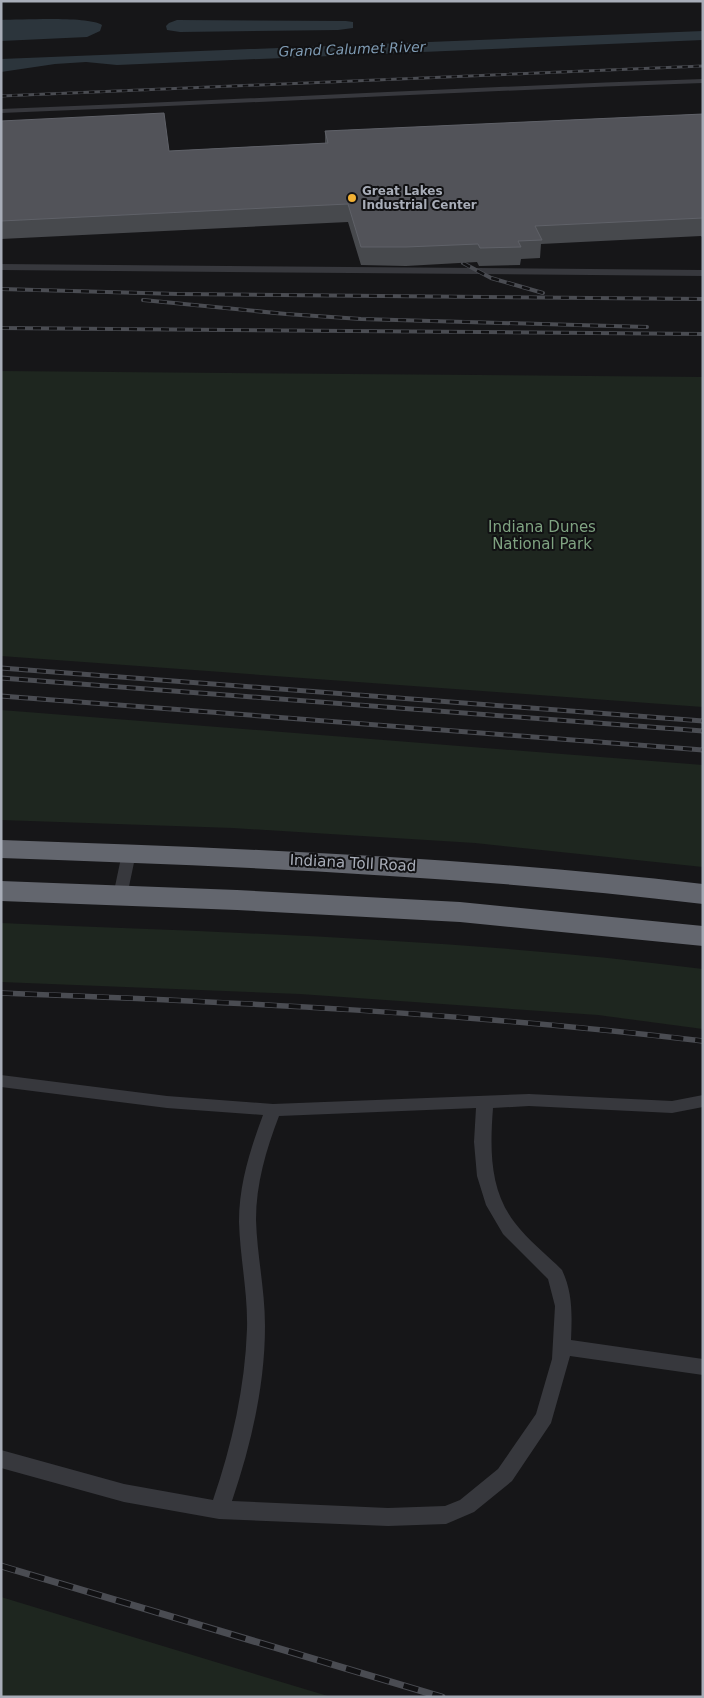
<svg xmlns="http://www.w3.org/2000/svg" width="704" height="1698" font-family="'DejaVu Sans',sans-serif">
<style>
.green{fill:#1e261f}
.water{fill:#2c353c}
.lines{fill:none;stroke-linecap:round;stroke-linejoin:round}
.lane{fill:#37383d;fill-rule:evenodd}
.highway{fill:#63666e;fill-rule:evenodd}
.rail-far4-casing{stroke:#4a4c52;stroke-width:3}
.rail-far3-casing{stroke:#4a4c52;stroke-width:4}
.rail-far2-casing{stroke:#4a4c52;stroke-width:5}
.rail-far1-casing{stroke:#4a4c52;stroke-width:5.5}
.rail-casing{stroke:#4a4c52;stroke-width:7}
.rail-far4{stroke:#111113;stroke-width:2;stroke-dasharray:5.5;stroke-linecap:butt}
.rail-far3{stroke:#111113;stroke-width:2.5;stroke-dasharray:8;stroke-linecap:butt}
.rail-far2{stroke:#111113;stroke-width:3;stroke-dasharray:9;stroke-linecap:butt}
.rail-far1{stroke:#111113;stroke-width:4;stroke-dasharray:12;stroke-linecap:butt}
.rail{stroke:#111113;stroke-width:5;stroke-dasharray:15;stroke-linecap:butt}
.wall{fill:#47494d}
.building{fill:#525359;stroke:#5f6168}
.poi-dot{fill:#f2b134;stroke:#111113;stroke-width:2}
.labels{text-anchor:middle;stroke-width:4;stroke-linejoin:round;paint-order:stroke}
.far-poi-label{font-size:12px;font-weight:bold;fill:#a8adb8;stroke:#111113;text-anchor:start}
.far-water-label{font-size:14px;font-style:italic;fill:#7f9bb3;stroke:#111113}
.park-label{font-size:15px;fill:#7fa381;stroke:#111113}
.street-label{font-size:15px;fill:#a8adb8;stroke:#111113}
</style>
<rect width="100%" height="100%" fill="#161618"/>
<path class="green" d="M1,371L703,377V707L1,656Z
M1,710L703,765V867L475,843L233,828L1,820Z
M1,923C235,933 470,939 703,969V1029L598,1015L300,994L1,982Z
M1,1597L331,1697H1Z"/>
<path class="water" d="M1,20C22,20 87,16 102,25L100,31L87,37L1,41Z
M177,20L346,21L353,22V28L338,30L180,32L167,30L166,26L169,23Z
M703,31V40L117,65L86,62L55,64L1,72V59Z"/>
<g class="lines">
<path class="lane" d="M703,79V83C469,91 235,104 1,113V109C235,100 469,87 703,79Z
M1,264L703,270V276L1,270Z
M129,848L134,850L136,853L127,896L125,899H115L113,896L122,853L124,850Z
M1,1075L167,1096L273,1104L529,1094L672,1101L703,1095V1107L672,1113L529,1106L493,1108C490,1148 489,1190 515,1223C528,1240 547,1255 562,1270C573,1293 572,1316 571,1340L703,1359V1375L570,1356L551,1423L512,1481L474,1512L446,1524L388,1526L219,1519L124,1502L1,1468V1450L124,1484L213,1500C232,1445 245,1387 247,1329C248,1293 240,1258 239,1222C239,1185 250,1150 263,1115L167,1108L1,1087ZM476,1108L474,1142L477,1176L486,1205L503,1234L548,1279L555,1306L552,1359L536,1414L498,1469L460,1500L445,1506L388,1508L232,1501C251,1445 265,1386 265,1326C265,1290 257,1255 256,1220C256,1184 266,1150 279,1116Z"/>
<path class="highway" d="M1,840C236,848 470,857 703,884V904C470,876 236,866 1,858Z
M1,881L237,890L460,902L703,926V946L460,922L237,910L1,901Z"/>
<defs>
<path id="rail-far4" d="M1,96L703,66"/>
<path id="rail-far3" d="M463,263L491,278L543,293
M1,289L178,294L703,299
M143,300L286,314L361,319L647,327
M1,328L703,334"/>
<path id="rail-far2" d="M1,668L703,721
M1,678L703,731
M1,696L703,750"/>
<path id="rail-far1" d="M1,993C236,1002 470,1013 703,1041"/>
<path id="rail" d="M1,1566L442,1697"/>
</defs>
<use href="#rail-far4" class="rail-far4-casing"/>
<use href="#rail-far3" class="rail-far3-casing"/>
<use href="#rail-far2" class="rail-far2-casing"/>
<use href="#rail-far1" class="rail-far1-casing"/>
<use href="#rail" class="rail-casing"/>
<use href="#rail-far4" class="rail-far4"/>
<use href="#rail-far3" class="rail-far3"/>
<use href="#rail-far2" class="rail-far2"/>
<use href="#rail-far1" class="rail-far1"/>
<use href="#rail" class="rail"/>
</g>
<path class="wall" d="M703,114V238L701,236L541,244L540,258L521,259L520,265L479,266L477,262L406,266L361,265L348,222L1,239V121L169,151L325,143V131Z"/>
<path class="building" d="M164,113L169,151L328,143L325,131L703,114V218L535,226L542,240L518,241L521,247L480,248L478,244L406,247H361L348,204L1,221V121Z"/>
<circle class="poi-dot" cx="352" cy="198" r="5"/>
<g class="labels">
<g class="far-poi-label">
<text x="362" y="195">Great Lakes<tspan x="362" dy="14">Industrial Center</tspan></text>
</g>
<g class="far-water-label">
<text transform="translate(352 49) rotate(-2)" y="5">Grand Calumet River</text>
</g>
<g class="park-label">
<text x="542" y="532">Indiana Dunes<tspan x="542" dy="17">National Park</tspan></text>
</g>
<g class="street-label">
<text transform="translate(353 863) rotate(3)" y="5">Indiana Toll Road</text>
</g>
</g>
<rect width="704" height="1698" fill="none" stroke="#a8adb8" stroke-width="5"/>
</svg>
